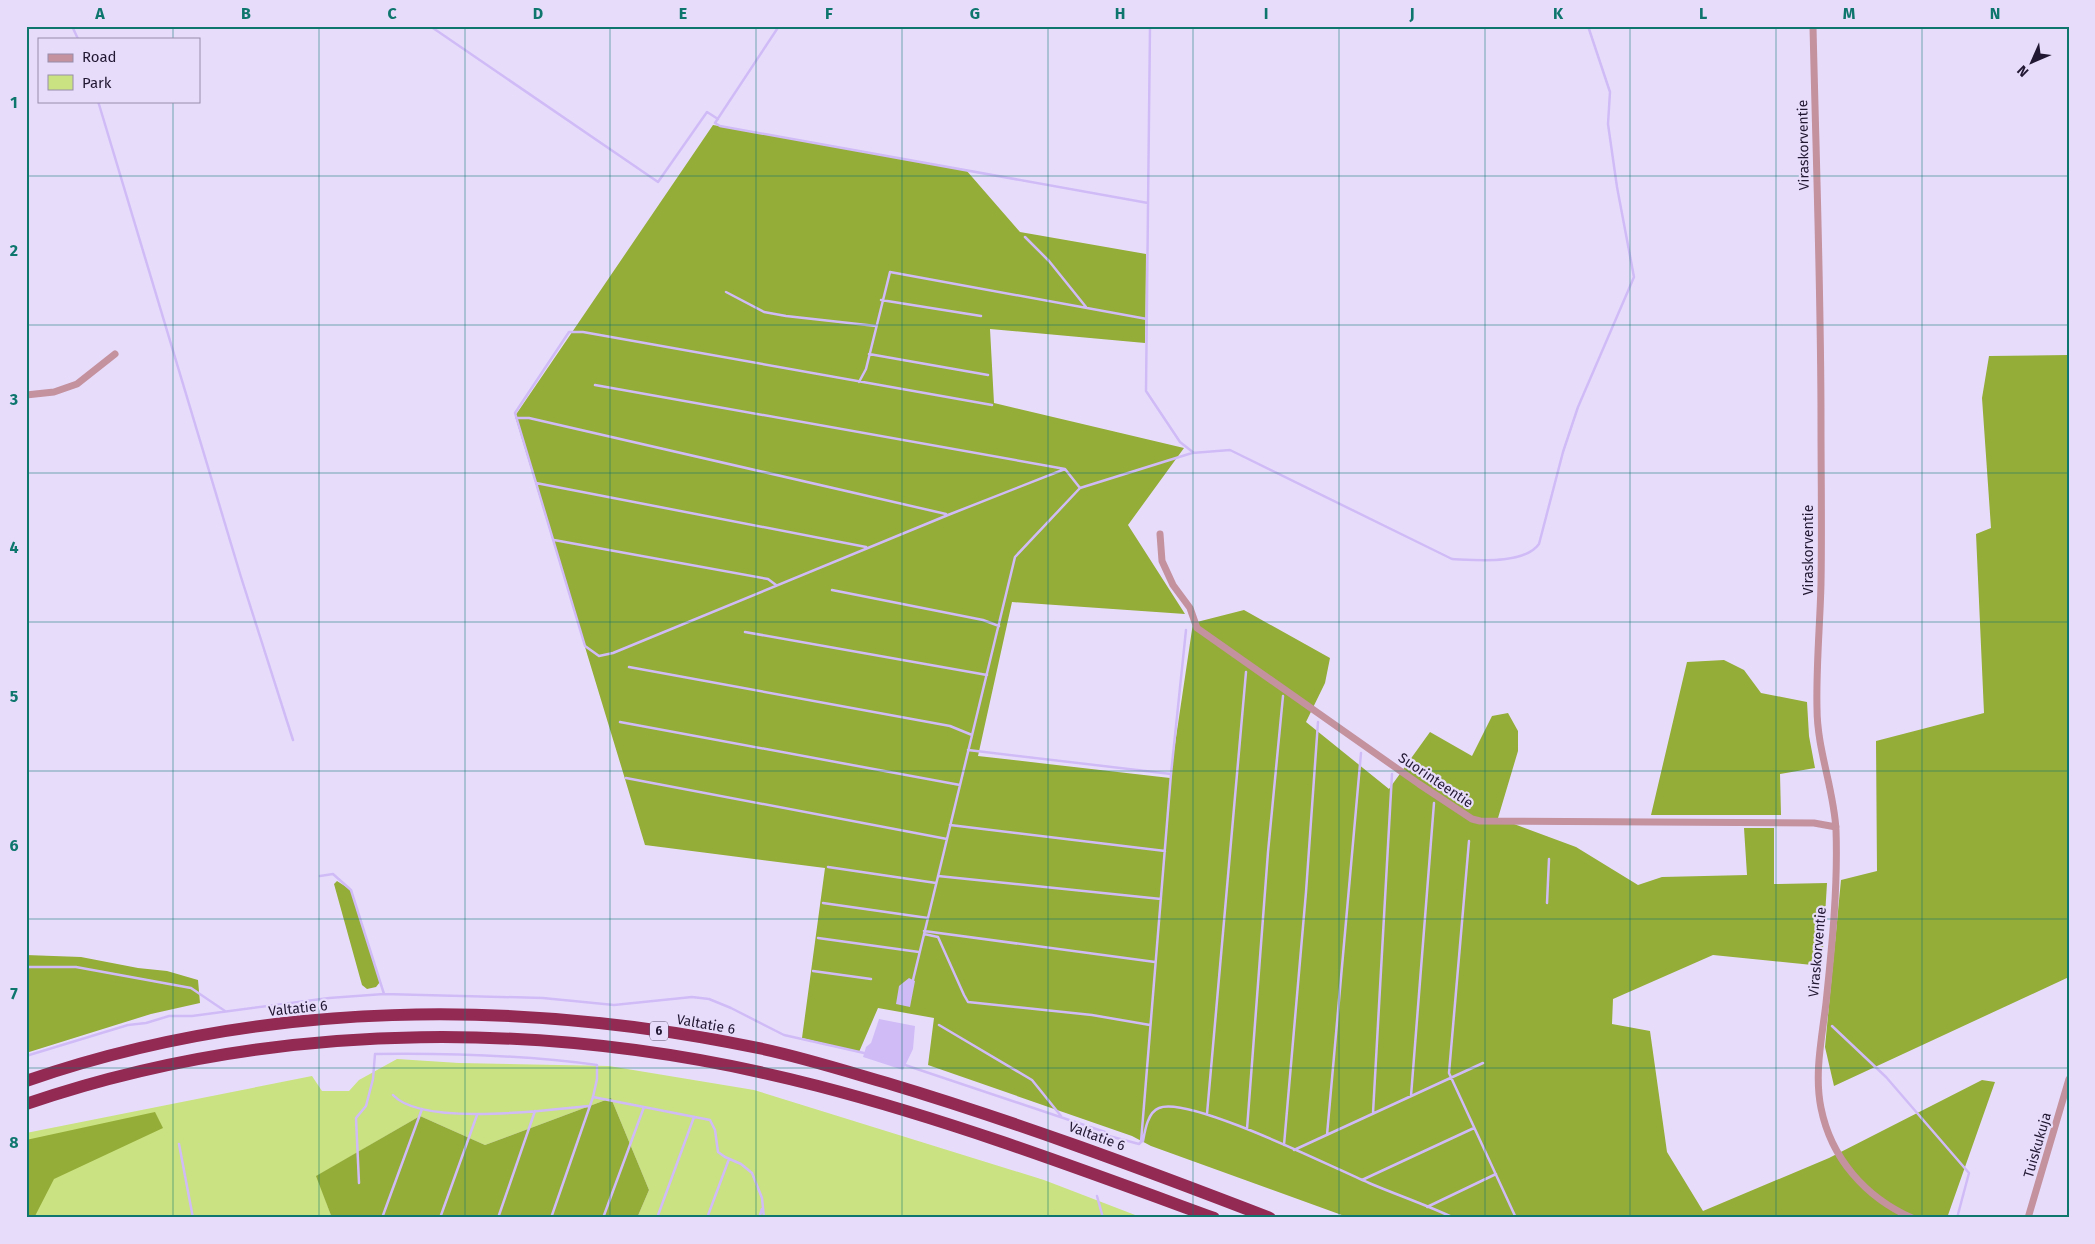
<svg xmlns="http://www.w3.org/2000/svg" width="2095" height="1244" font-family="'Fira Sans',sans-serif">
<style>
.green{fill:#cae281}
.forest{fill:#94ac38}
.water{fill:#d0bbf7}
.lines{fill:none;stroke-linecap:round;stroke-linejoin:round}
.stream{stroke:#d0bbf7;stroke-width:2.5}
.minor{stroke:#c4919f;stroke-width:7}
.motorway{stroke:#922a53;stroke-width:12}
.grid{fill:none;stroke:#0f766e;stroke-width:1;stroke-opacity:0.55}
.labels{text-anchor:middle;stroke-width:4.5;stroke-linejoin:round;paint-order:stroke}
.shield{fill:#e7ddfb;stroke:#5d526e;stroke-width:1}
.shield-label{font-size:12px;font-weight:bold;fill:#221732}
.street-label{font-size:14px;fill:#221732;stroke:#e7ddfb}
.neatline{fill:none;stroke:#0f766e;stroke-width:2}
.grid-label{font-size:16px;text-anchor:middle;font-weight:bold;fill:#0f766e}
</style>
<rect width="100%" height="100%" fill="#e7ddfb"/>
<path class="green" d="M397,1059L459,1063L609,1066L754,1090L1044,1180L1143,1218H637L649,1190L611,1098L485,1145L420,1116L317,1176L332,1218H26V1133L312,1076L322,1091H349L359,1080Z"/>
<path class="forest" d="M713,125L966,170L1020,232L1146,254L1145,343L990,329L994,403L1184,448L1128,525L1185,614L1012,602L978,756L1170,778L1193,623L1244,610L1330,658L1325,683L1306,722L1389,789L1430,732L1472,756L1492,716L1508,713L1518,731V751L1498,818L1576,847L1638,885L1662,877L1747,875L1744,828H1774V884L1827,883L1822,966L1713,955L1613,999L1612,1024L1650,1031L1667,1152L1703,1211L1829,1158L1982,1080L1995,1082L1947,1218H1350L1151,1146L1132,1136L928,1065L934,1018L878,1008L859,1052L802,1038L825,868L645,845L515,416Z
M2069,355V977L1834,1086L1825,1047L1841,880L1877,871L1876,741L1984,713L1976,534L1991,528L1982,398L1989,356Z
M1724,660L1744,670L1761,693L1807,702L1809,736L1815,768L1780,774L1781,815H1651L1687,662Z
M337,881L351,890L380,982L376,987L367,989L362,985L334,884Z
M26,955L81,957L138,968L167,971L198,980L200,1003L151,1014L26,1053Z
M611,1098L649,1190L637,1218H332L316,1176L420,1116L485,1145Z
M155,1112L163,1128L54,1179L34,1218H26V1140Z"/>
<path class="water" d="M909,978L915,981L910,1007L896,1004L899,986Z
M879,1019L915,1026L913,1049L903,1070L863,1057L866,1047L871,1043Z"/>
<g class="lines">
<path class="stream" d="M72,26L78,39
M430,26L658,182L707,112L718,119
M779,26L715,123L720,126L1148,203
M1150,26L1146,391L1180,442L1194,453
M98,101L241,577L293,740
M1025,237L1049,261L1086,307
M726,292L764,312L786,316L876,326
M881,300L981,316
M869,354L988,375
M859,382L866,369L890,272L1147,319
M595,385L1065,469L1080,488
M992,405L583,332H569L515,413L585,646L599,656L613,653L948,515L1065,469
M516,418H529L946,514
M536,483L866,547
M554,540L768,579L776,585
M832,590L983,620L999,626
M745,632L987,675
M629,667L950,726L972,735
M620,722L960,785
M968,750L1171,774
M626,778L947,839
M950,825L1165,851
M1469,841L1449,1073L1516,1218
M828,867L936,883
M320,876L333,874L351,890L384,994
M938,876L1161,899
M823,903L928,918
M1547,903L1549,859
M924,931L1155,962
M924,934L938,937L964,995L968,1002L1092,1015L1150,1025
M818,938L919,952
M26,967H76L191,988L225,1011
M813,971L871,979
M913,980L1015,557L1080,488L1192,453L1230,450L1452,559C1476,560 1524,565 1539,544L1563,452L1578,407L1634,277L1617,187L1608,124L1610,92L1588,26
M939,1025L1032,1080L1061,1116
M1832,1026L1886,1077L1969,1173L1957,1218
M26,1056L128,1025L146,1023L169,1016H192L329,998L384,994L543,998L614,1005L692,997L709,999L731,1008L784,1035L864,1053
M905,1065L1105,1132L1109,1136L1139,1144L1141,1142
M393,1095C422,1127 547,1110 589,1106
M1411,1096L1434,803
M593,1097L710,1120L715,1130L718,1152L725,1157L741,1164L752,1173L762,1198L764,1218
M1373,1113L1392,774
M1207,1114L1246,672
M1247,1129L1268,852L1283,696
M1327,1135L1361,753
M1141,1142L1171,774L1186,630
M1141,1142L1143,1141C1145,1130 1148,1112 1159,1108C1188,1095 1334,1168 1369,1183C1397,1195 1427,1205 1454,1218
M179,1144L193,1218
M1284,1145L1306,892L1318,722
M1294,1150L1483,1063
M1362,1180L1474,1128
M359,1183L356,1118L366,1106L373,1079L375,1054C449,1053 523,1055 597,1065V1079L593,1097L551,1218
M1097,1196L1103,1218
M1427,1207L1496,1174
M382,1218L422,1109
M440,1218L477,1115
M498,1218L535,1111
M603,1218L644,1107
M657,1218L694,1117
M707,1218L729,1159
M759,1218L762,1209"/>
<path class="minor" d="M1813,26C1816,158 1821,291 1821,423C1821,476 1822,530 1821,584C1820,625 1816,667 1817,708C1817,750 1834,789 1836,830C1838,887 1832,946 1826,1003C1822,1037 1814,1074 1821,1108C1831,1158 1865,1197 1912,1218
M26,395L54,392L77,384L115,354
M1160,534L1162,561L1173,585L1190,608L1197,628L1419,784L1472,819L1480,821L1814,823L1836,827
M2028,1218L2069,1079"/>
<path class="motorway" d="M26,1081C262,999 521,998 763,1049C805,1058 846,1071 887,1083C1017,1122 1143,1169 1270,1218
M26,1104C280,1017 560,1019 818,1086C953,1121 1083,1170 1214,1218"/>
</g>
<path class="grid" d="M173,26V39M319,26V1218M465,26V1218M610,26V1218M756,26V1218M902,26V1218M1048,26V1218M1193,26V1218M1339,26V1218M1485,26V1218M1630,26V1218M1776,26V1218M1922,26V1218M173,101V1218M26,176H2069M26,325H2069M26,473H2069M26,622H2069M26,771H2069M26,919H2069M26,1068H2069"/>
<g class="labels">
<rect class="shield" x="650" y="1021.5" width="18" height="19" rx="4"/>
<g class="shield-label">
<text x="659" y="1035">6</text>
</g>
<g class="street-label">
<text transform="translate(1803 145) rotate(-91)" y="5">Viraskorventie</text>
<text transform="translate(1808 550) rotate(-90)" y="5">Viraskorventie</text>
<text transform="translate(1436 780) rotate(34)" y="5">Suorinteentie</text>
<text transform="translate(1817 952) rotate(-85)" y="5">Viraskorventie</text>
<text transform="translate(298 1008) rotate(-6)" y="5">Valtatie 6</text>
<text transform="translate(706 1024) rotate(10)" y="5">Valtatie 6</text>
<text transform="translate(1097 1136) rotate(20)" y="5">Valtatie 6</text>
<text transform="translate(2037 1145) rotate(-74)" y="5">Tuiskukuja</text>
</g>
</g>
<rect width="2095" height="1244" fill="none" stroke="#e7ddfb" stroke-width="55"/>
<rect x="38" y="38" width="162" height="65" fill="#e7ddfb" stroke="#988eab"/>
<rect x="48" y="54" width="25" height="8" fill="#c4919f" stroke="#988eab"/>
<text x="82" y="62" font-size="15" fill="#221732">Road</text>
<rect x="48" y="75" width="25" height="15" fill="#cae281" stroke="#988eab"/>
<text x="82" y="88" font-size="15" fill="#221732">Park</text>
<g transform="translate(2032 62) rotate(225)" stroke="#e7ddfb" stroke-width="4" paint-order="stroke">
<path d="M0-4L9 19L0 12L-9 19Z" fill="#221732"/>
<text y="-8" font-size="14" font-weight="bold" text-anchor="middle" fill="#221732">N</text>
</g>
<rect x="28" y="28" width="2040" height="1188" class="neatline"/>
<g class="grid-label">
<text x="100" y="19">A</text>
<text x="246" y="19">B</text>
<text x="392" y="19">C</text>
<text x="538" y="19">D</text>
<text x="683" y="19">E</text>
<text x="829" y="19">F</text>
<text x="975" y="19">G</text>
<text x="1120" y="19">H</text>
<text x="1266" y="19">I</text>
<text x="1412" y="19">J</text>
<text x="1558" y="19">K</text>
<text x="1703" y="19">L</text>
<text x="1849" y="19">M</text>
<text x="1995" y="19">N</text>
<text x="14" y="108">1</text>
<text x="14" y="256">2</text>
<text x="14" y="405">3</text>
<text x="14" y="553">4</text>
<text x="14" y="702">5</text>
<text x="14" y="851">6</text>
<text x="14" y="999">7</text>
<text x="14" y="1148">8</text>
</g>
</svg>
